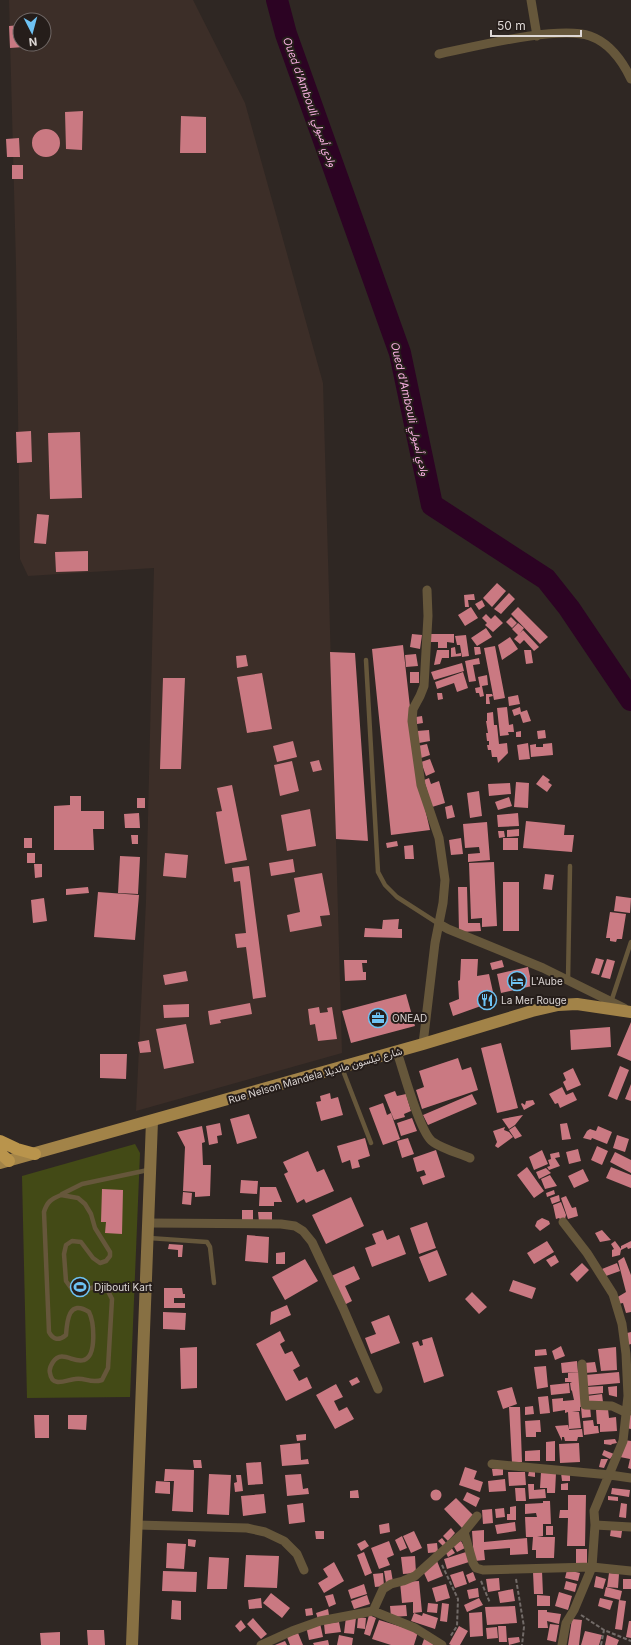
<svg xmlns="http://www.w3.org/2000/svg" width="631" height="1645" font-family="Inter,Vazirmatn,sans-serif">
<style>
.built{fill:#3c2e28;fill-rule:evenodd}
.green{fill:#434a16}
.lines{fill:none;stroke-linecap:round;stroke-linejoin:round}
.river{stroke:#2c0323;stroke-width:22}
.building{fill:#ca7982}
.path{stroke:#726b68;stroke-width:2;stroke-dasharray:4 2;stroke-linecap:butt}
.lane{stroke:#66573b;stroke-width:4.5}
.street{stroke:#66573b;stroke-width:9}
.secondary{stroke:#877043;stroke-width:12}
.primary{stroke:#a28348;stroke-width:12}
.highway{stroke:#b9944c;stroke-width:12}
.labels{text-anchor:middle;stroke-width:4;stroke-linejoin:round;paint-order:stroke}
.poi-label{font-size:10px;fill:#ddd7d5;stroke:#251d1a;text-anchor:start}
.street-label{font-size:10px;fill:#ddd7d5;stroke:#251d1a}
.water-label{font-size:11px;font-style:italic;fill:#f8b0e1;stroke:#251d1a}
</style>
<rect width="100%" height="100%" fill="#2f2723"/>
<path class="built" d="M9,0H193L245,103L323,383L342,1053L136,1111L146,901L154,568L28,576L20,559L16,265ZM20,20H44V44H20Z"/>
<path class="green" d="M135,1144L140,1153L130,1397L27,1398L22,1176Z"/>
<g class="lines">
<path class="river" d="M277,0L286,34L400,353L432,505L546,579L569,608L631,700"/>
</g>
<path class="building" d="M20,25V44H24V47L10,48L9,26Z
M83,111L82,150L66,149L65,112Z
M181,116L206,117V153H180Z
M32 143a14 14 0 1 1 28 0a14 14 0 1 1-28 0Z
M19,138L20,157H7L6,139Z
M12,165H23V179H12Z
M31,431L32,462L17,463L16,432Z
M80,432L82,498L50,499L48,433Z
M37,514L49,515L46,544L34,543Z
M88,551V571L56,572L55,552Z
M497,583L506,591L492,607L483,598Z
M509,593L515,599L501,614L494,609Z
M474,594L475,600H468L469,607H465L464,595Z
M482,600L485,606L479,610L475,604Z
M471,607L478,618L465,626L458,615Z
M518,607L548,637L540,644L511,614Z
M486,614L491,619L495,615L503,623L493,632L485,625L487,623L482,618Z
M511,617L517,623L512,628L506,622Z
M518,623L524,628L520,633L523,630L539,647L534,651L524,640L520,644L514,639L518,635L512,629Z
M486,628L492,637L477,646L471,638Z
M412,634L422,635L420,649L410,647Z
M431,634H454V643L447,642V648H438V642H431Z
M466,635L469,656L462,657L460,645H457L455,636Z
M510,637L518,649L502,660L498,645Z
M403,645L418,778L430,830L391,835L372,649Z
M495,646L505,698L494,700L484,648Z
M455,647L456,654L461,653V656L451,657V648Z
M474,647H480L481,654L475,655Z
M437,650H449V658H442L440,664L434,665Z
M524,650H531L533,663L526,664Z
M330,652L355,653L368,841L336,839Z
M416,654L418,666L406,667L405,655Z
M246,655L248,666L237,668L236,656Z
M479,658L480,664L473,665L476,681L469,682L465,661Z
M462,663L464,671L434,680L431,672Z
M410,672H419V683H410Z
M463,672L468,688L457,692L454,683L437,689L435,682Z
M262,673L272,729L247,733L237,677Z
M487,675L488,685L482,686L484,696L480,697L479,693H476L475,688L480,687L478,677Z
M163,678H185L181,769H160Z
M437,693H442L443,699L438,700Z
M486,694H492L493,696L489,697L490,704H486Z
M518,695L520,704L509,706L508,697Z
M507,707L509,725L513,724L514,732H508L509,735L500,736L497,708Z
M520,707L521,712L527,710L531,721L523,723L520,714L514,716L512,710Z
M493,712L494,725H497L499,744L507,743L508,753L498,763L497,757H492L491,750H488L487,745H489V741H487L486,733H488L486,721H487V713Z
M422,716L423,723L417,724L416,717Z
M429,730L430,741L419,743L417,731Z
M545,730L546,738L538,739L537,731Z
M521,731V737H516V732Z
M293,741L297,757L277,762L273,746Z
M528,743L530,759L519,760L517,745Z
M552,743L553,755L531,757L530,745L536,744V747H543V744Z
M427,744L430,755L421,758L418,746Z
M430,759L435,772L426,776L421,762Z
M319,760L322,770L313,772L310,762Z
M292,761L299,791L280,796L274,765Z
M543,775L550,780L548,782L552,785L547,792L536,784Z
M429,778L431,784L439,781L445,803L432,807L424,780Z
M516,782L529,783L528,808L514,807Z
M510,783L511,794L489,796L488,784Z
M232,785L247,860L225,864L216,812L222,811L217,788Z
M479,791L482,816L470,818L467,793Z
M70,796H81V811H104V829H93L94,850H54V806L70,805Z
M509,797L512,806L498,810L495,802Z
M137,798H145V808H137Z
M452,805L455,817L447,819L445,807Z
M310,809L316,846L287,851L281,815Z
M139,813L140,828H125L124,814Z
M518,813L519,826L498,827L497,815Z
M526,821L565,825L564,835H574L572,852L523,848Z
M487,822L490,860L468,862V854L480,853L479,847L465,848L463,824Z
M519,829V836L507,837V830Z
M498,831H504L505,837L499,838Z
M131,835H138V844H132Z
M24,838H32V848H24Z
M461,838L463,854L451,855L449,840Z
M503,838H518V850H503Z
M397,841L398,846L387,848L386,843Z
M413,845L414,859H405L404,846Z
M27,853H35V863H27Z
M165,853L188,855L186,878L163,876Z
M120,856L140,857L138,894L118,893Z
M293,859L295,872L271,876L269,863Z
M494,862L497,926L482,927V918L471,919L469,863Z
M34,864H42V877L35,878Z
M249,866L266,997L253,999L246,947L237,948L235,934L246,933L240,881L234,882L232,868Z
M322,873L330,915L320,916L322,926L290,932L287,915L300,912L294,878Z
M545,874L554,875L552,890L543,889Z
M503,882H519V931H503Z
M88,887L89,893L66,895V889Z
M458,887H467L468,923H480L481,931L459,932Z
M98,892L139,895L135,940L94,937Z
M616,896L631,898L630,913L614,911Z
M44,898L47,921L33,923L31,900Z
M610,912L626,914L622,939H617L616,942L610,941V938H606Z
M399,919L398,929H402V938L364,937L365,928L382,929L383,920Z
M596,958L604,960L599,975L591,973Z
M461,959H478L477,976L489,974L495,1001L453,1016L449,1003L459,999L458,981L460,980Z
M607,959L615,961L610,979L601,977Z
M344,960H367V963H362L363,972H366V980L345,981Z
M502,960L504,967L492,970L490,963Z
M528,967L532,986L501,993L497,974Z
M186,971L188,981L165,985L163,975Z
M406,994L415,1026L351,1043L342,1011Z
M250,1003L252,1014L220,1020L221,1023L210,1025L208,1011Z
M189,1004V1017L164,1018L163,1005Z
M319,1007L320,1013L328,1012L327,1008L332,1007L337,1039L318,1041L315,1024L310,1025L308,1009Z
M631,1022V1061L617,1055Z
M186,1024L194,1063L164,1069L156,1029Z
M610,1027L611,1047L571,1050L570,1030Z
M149,1040L151,1052L140,1053L138,1042Z
M501,1043L518,1108L497,1113L481,1048Z
M100,1054H127L126,1079L100,1078Z
M458,1058L462,1070L471,1067L478,1090L422,1109L416,1090L424,1087L419,1071Z
M620,1066L629,1070L617,1100L608,1096Z
M573,1068L581,1085L567,1091L563,1082L566,1080L563,1073Z
M631,1084V1101L625,1099Z
M562,1087L566,1095L573,1092L577,1100L560,1108L558,1103L555,1104L549,1094Z
M395,1091L397,1096L406,1094L411,1111L404,1114L405,1117L394,1120L384,1095Z
M330,1093L331,1099L338,1097L343,1115L321,1121L316,1102L321,1101L320,1096Z
M472,1094L477,1104L428,1125L423,1115Z
M533,1100L535,1104L524,1110L521,1104L522,1103L525,1105L526,1101Z
M383,1103L387,1115L391,1113L400,1139L383,1145L369,1108Z
M249,1114L257,1138L237,1144L230,1119Z
M523,1115L515,1125L509,1129L502,1119Z
M412,1118L417,1131L401,1136L397,1123Z
M220,1123L222,1135L217,1136L218,1143L209,1145L206,1126Z
M567,1123L571,1139L562,1140L560,1124Z
M202,1126L205,1142L202,1143L203,1165H211L210,1196L195,1197V1192L183,1191L185,1147L177,1132Z
M515,1126L522,1136L515,1139L509,1130Z
M598,1126L612,1132L607,1144L592,1138L591,1140L583,1138L587,1131L590,1129L596,1131Z
M505,1127L504,1130L509,1132L513,1137L498,1148L495,1146L497,1142L493,1131Z
M617,1135L629,1139L625,1152L613,1148Z
M365,1138L370,1156L358,1160L360,1167L352,1169L350,1160L342,1163L337,1146Z
M408,1138L414,1154L402,1158L397,1141Z
M597,1146L608,1151L602,1165L591,1160Z
M578,1149L581,1161L569,1164L566,1152Z
M436,1150L445,1177L423,1185L420,1177L426,1175L424,1170L417,1172L413,1158Z
M542,1150L548,1164L534,1170L529,1157Z
M308,1151L317,1172L324,1169L334,1191L306,1203L304,1199L297,1203L284,1174L288,1172L283,1162Z
M559,1152L560,1157L555,1158L560,1166L549,1170L547,1167L550,1166L548,1160L551,1159L550,1154Z
M615,1152L631,1160V1173L610,1162Z
M527,1167L544,1191L534,1198L517,1175Z
M611,1167L631,1175V1188L606,1178Z
M546,1168L551,1173L539,1179L536,1172Z
M583,1169L589,1181L574,1188L568,1176Z
M550,1175L557,1186L545,1189L541,1179Z
M241,1180L258,1181L257,1194L240,1193Z
M260,1187H276L282,1202H274V1206H259Z
M102,1189L123,1190L122,1234L105,1233L106,1222H101Z
M554,1190L555,1194L547,1197L546,1193Z
M183,1192L192,1193L191,1205L182,1204Z
M559,1195L560,1201L552,1204L550,1198Z
M566,1196L572,1208L576,1207L578,1216L568,1219L561,1198Z
M351,1197L364,1226L326,1244L312,1215Z
M561,1202L566,1215L565,1219L561,1220L559,1218L556,1219L553,1205Z
M242,1210H253V1221H242Z
M258,1212H272V1221L259,1222Z
M542,1218L549,1221L550,1224L540,1231L535,1226L537,1221Z
M427,1222L436,1248L419,1254L410,1228Z
M383,1230L387,1240L399,1235L406,1254L372,1267L365,1248L376,1244L372,1234Z
M602,1230L611,1240L600,1242L595,1233Z
M247,1235L269,1237L268,1263L245,1261Z
M547,1241L554,1252L534,1264L527,1253Z
M615,1241L621,1249V1246L631,1241V1248L628,1249L627,1247L621,1250L620,1255L612,1257V1250L614,1249L611,1244Z
M169,1244L183,1245L182,1257H178V1250L168,1249Z
M437,1250L447,1275L429,1282L419,1257Z
M285,1252V1264H276V1253Z
M555,1255L559,1262L551,1267L546,1260Z
M624,1257L631,1275V1312L626,1313L623,1303L618,1304L616,1298L626,1292L618,1261Z
M305,1259L318,1281L285,1300L272,1277Z
M582,1263L589,1270L577,1282L570,1274Z
M617,1263L620,1271L606,1276L602,1269Z
M354,1266L360,1279L345,1286L352,1301L342,1306L329,1277Z
M513,1280L536,1288L532,1299L509,1291Z
M164,1288H182L183,1294H185V1298H174V1303H185V1308H164Z
M472,1292L487,1307L479,1314L465,1299Z
M287,1305L291,1315L270,1325L271,1312Z
M163,1312L186,1313L185,1330L163,1329Z
M389,1315L400,1343L371,1354L365,1338L376,1334L371,1322Z
M280,1331L285,1341L280,1344L285,1354L292,1351L300,1366L293,1370L299,1381L307,1377L312,1388L286,1401L256,1344Z
M631,1332V1344L628,1345L627,1333Z
M432,1337L444,1376L424,1383L412,1343L418,1341L420,1346L423,1345L422,1340Z
M561,1346L565,1356L555,1360L552,1351Z
M197,1347V1388L181,1389L180,1348Z
M616,1347L617,1370L601,1371L598,1349Z
M546,1349L547,1355L535,1356V1350Z
M577,1361L578,1372L562,1373L561,1363Z
M595,1362L597,1372L585,1373L584,1363Z
M546,1366L548,1387L537,1389L534,1367Z
M580,1372L584,1406L580,1407V1411L572,1412H579L581,1428L569,1429L568,1412L565,1413V1410L553,1412L552,1399L563,1398V1401L574,1400L572,1391L571,1390L570,1383L572,1382H565V1378H568V1373Z
M619,1372L620,1383L587,1386L585,1375Z
M357,1377L360,1382L352,1386L349,1381Z
M569,1383L570,1393L551,1395L550,1385Z
M336,1384L343,1397L334,1401L339,1411L347,1407L354,1419L335,1429L316,1395Z
M603,1386V1393L585,1395L586,1387Z
M617,1386V1397L609,1395L608,1387Z
M512,1387L517,1404L503,1409L497,1391Z
M602,1394L603,1402L588,1404L587,1396Z
M548,1396L550,1413L540,1414L538,1397Z
M533,1406L534,1414L525,1415V1407Z
M590,1406L591,1417L582,1418L581,1407Z
M509,1407H520L522,1462L512,1463Z
M608,1409L609,1418L616,1417L617,1431L600,1432V1424H597L596,1410Z
M631,1411V1429L626,1428Z
M34,1415H49V1438H35Z
M68,1415H87L86,1430L68,1429Z
M540,1420L541,1432H536V1437H526L525,1421Z
M593,1420L594,1426H598L599,1433L584,1435L583,1421Z
M568,1425L570,1433L569,1430L582,1429L583,1437H578L577,1441H565L564,1437H562V1441L555,1426Z
M306,1434V1440L297,1441L296,1435Z
M615,1439L617,1443L612,1444L611,1445L604,1444V1440Z
M624,1440L631,1441V1469L628,1468L630,1459L620,1457Z
M555,1441V1461H546V1442Z
M300,1443L301,1460L308,1459L309,1464L282,1466L280,1445Z
M579,1443L580,1462L560,1463L559,1444Z
M540,1450V1461H525V1451Z
M604,1450L614,1454L610,1459L602,1455Z
M601,1459H608L604,1468L599,1467Z
M193,1460H201L202,1468H194Z
M261,1462L263,1484L248,1485L246,1463Z
M465,1467L477,1471L474,1479L483,1482L480,1492L459,1485Z
M503,1468V1475L493,1476L492,1469Z
M165,1469L194,1470L193,1512L172,1511L174,1481H164Z
M529,1471H535V1477L528,1476Z
M508,1472H525L526,1485L509,1486Z
M541,1472L556,1473L555,1493H547V1488H540Z
M570,1472V1481H562L561,1473Z
M209,1474L231,1475L229,1515L207,1514Z
M301,1474L303,1489L308,1488L309,1494L287,1496L285,1475Z
M236,1475H241L243,1491L235,1492L234,1483L237,1482Z
M505,1479L506,1491L489,1492L488,1481Z
M156,1481L170,1482V1494L155,1493Z
M568,1483V1490H561V1484Z
M528,1484H534V1490L545,1489L546,1498L529,1499Z
M515,1488H525L526,1501H516Z
M612,1488L630,1490L629,1497L611,1494Z
M430.5 1495a5.5 5.5 0 1 1 11 0a5.5 5.5 0 1 1-11 0Z
M358,1490L359,1498H350V1491Z
M467,1492L480,1498L476,1507L463,1500Z
M264,1494L266,1513L243,1516L241,1496Z
M568,1495H586L585,1546H567L568,1518H559L560,1510H568Z
M608,1496L618,1497V1501L608,1500Z
M456,1498L474,1516L462,1528L444,1509Z
M543,1501H550L551,1524H543V1536L537,1537H555L554,1558H536V1550H532L533,1537H526L525,1517H537L536,1513L525,1514V1504L543,1503Z
M303,1503L305,1522L289,1524L287,1505Z
M621,1503L627,1504L626,1518L619,1517Z
M516,1506V1520H507V1514H510V1507Z
M504,1508L505,1517L496,1518L495,1509Z
M492,1509L493,1523L483,1524L482,1510Z
M515,1522L516,1531L497,1534L495,1525Z
M389,1523L390,1532L380,1534L379,1525Z
M546,1526H553V1535H546Z
M451,1528L455,1533L448,1541L443,1536Z
M611,1529L622,1531L621,1538L610,1536Z
M484,1530V1542L527,1538L528,1554L510,1555V1548L484,1550L485,1560L474,1561L472,1531Z
M315,1531H324V1539H316Z
M414,1531L422,1548L411,1553L403,1536Z
M402,1536L407,1548L400,1551L395,1540Z
M442,1538L446,1543L443,1546L438,1541Z
M188,1539L196,1540L195,1547L188,1546Z
M365,1540L369,1546L361,1551L357,1544Z
M389,1541L394,1555L387,1558L390,1565L379,1569L371,1548Z
M461,1541L465,1548L457,1552L453,1545Z
M167,1543L186,1544L184,1569L166,1568Z
M437,1543L438,1552L428,1553L427,1544Z
M451,1547L455,1553L448,1557L445,1551Z
M576,1549H587V1565L576,1564Z
M364,1552L372,1573L365,1576L357,1555Z
M466,1552L469,1562L447,1569L444,1559Z
M246,1555L279,1556L277,1588L244,1587Z
M415,1556L416,1573L403,1574L401,1557Z
M209,1557L229,1558L227,1589H207Z
M437,1561L443,1576L428,1582L424,1573Z
M334,1562L344,1581L324,1593L318,1583L328,1577L323,1569Z
M391,1570L393,1582L386,1583L384,1571Z
M567,1570L580,1573L578,1581L565,1578Z
M163,1571L197,1572L196,1592L162,1591Z
M463,1571L467,1584L455,1588L450,1575Z
M542,1571L543,1594H534L533,1572Z
M473,1572L476,1580L469,1583L466,1575Z
M383,1573L384,1586L375,1587L373,1574Z
M609,1573L619,1574L618,1588L607,1587Z
M596,1576L606,1579L603,1589L594,1587Z
M499,1578L500,1590L488,1592L486,1579Z
M623,1579H631V1589H623Z
M419,1581L422,1612L413,1613V1602L402,1603L400,1582Z
M566,1581L577,1584L575,1592L564,1589Z
M364,1584L367,1594L351,1599L348,1590Z
M446,1584L450,1598L436,1602L432,1588Z
M606,1587L622,1591L620,1600L604,1596Z
M478,1588L479,1597L469,1599L467,1590Z
M513,1589L515,1601L500,1603L498,1592Z
M559,1592L572,1596L568,1610L555,1606Z
M271,1593L290,1608L282,1618L263,1603Z
M333,1594L336,1604L329,1607L325,1596Z
M367,1595L370,1604L354,1609L351,1601Z
M537,1595L550,1596V1606H537Z
M261,1598L262,1608L249,1609L248,1600Z
M479,1598L483,1605L467,1612L464,1605Z
M600,1598L613,1601L610,1610L598,1606Z
M172,1600L181,1601V1620L171,1619Z
M619,1600L626,1601L622,1630L615,1629Z
M428,1603L438,1604L437,1613L427,1612Z
M442,1603L449,1604L447,1622L440,1621Z
M406,1605L407,1616L391,1617L390,1606Z
M515,1606L517,1623L487,1625L485,1607Z
M312,1608L313,1615L306,1616L305,1609Z
M328,1609L329,1615L318,1619L316,1613Z
M538,1610H547V1612L561,1614L559,1624L547,1621L548,1628H538Z
M482,1612L483,1636L470,1637L469,1613Z
M414,1613L422,1616L423,1613L438,1618L435,1629L411,1621Z
M369,1615L376,1618L370,1636L364,1634Z
M346,1617L356,1618L354,1634L344,1633Z
M358,1617L366,1618L365,1629L357,1628Z
M253,1618L267,1634L261,1639L247,1624Z
M572,1619L582,1620L579,1645H568Z
M241,1620L246,1627L240,1632L235,1626Z
M379,1620L418,1632L414,1645H391L372,1639Z
M629,1621H631V1638L626,1637Z
M339,1622L341,1632L325,1634L324,1624Z
M320,1623L323,1637L309,1640L306,1626Z
M550,1624L559,1625L556,1642L547,1640Z
M459,1626L468,1631L460,1645H451L449,1644Z
M498,1626H506L507,1642H499Z
M497,1627L498,1638L487,1639L486,1628Z
M87,1630H104L105,1645H88Z
M585,1631L602,1635L599,1645H581Z
M60,1632V1645H41L40,1633Z
M298,1633L303,1645H290L287,1637Z
M339,1635L353,1638L352,1645H337Z
M607,1635L619,1640L617,1645H605Z
M519,1637L520,1642L509,1645L508,1638Z
M424,1639L434,1643L433,1645H422Z
M328,1640L329,1645H314L313,1643Z
M285,1641L287,1645H275Z"/>
<g class="lines">
<path class="path" d="M442,1565L458,1599L457,1626L450,1637
M516,1579L524,1627L522,1645
M481,1581L490,1603
M581,1615L604,1630L631,1641
M601,1645L604,1630"/>
<path class="lane" d="M366,660L378,872L385,885L397,897L439,924
M568,981L570,866
M611,1002L631,942
M342,1068L371,1143
M62,1194L82,1184L148,1170
M61,1195L78,1198L85,1204L91,1214L95,1228L110,1252V1256L106,1261L100,1263L93,1258L81,1242L72,1241L66,1245L64,1254L66,1281L71,1288L77,1291L100,1286L106,1287L112,1299L108,1368L102,1380C90,1384 85,1377 75,1379C66,1380 52,1388 50,1373C49,1370 51,1365 53,1362C62,1349 74,1364 84,1360C97,1356 94,1322 89,1312C69,1299 67,1320 66,1335C59,1341 53,1340 49,1332L44,1212C47,1202 51,1199 61,1195Z
M149,1238L207,1242L210,1247L214,1283"/>
<path class="street" d="M531,0L537,36
M439,54C473,47 559,25 590,36C610,43 622,60 631,79
M439,924L448,929L543,968L624,1008
M423,1044L435,943L443,903L445,880L439,838L421,785L412,721L413,709L420,696L424,686L428,616L427,590
M397,1052C403,1069 420,1134 433,1142C443,1149 458,1153 470,1158
M148,1223L281,1224L295,1226L303,1231L312,1242L343,1308L378,1389
M582,1364L585,1405L612,1406L627,1413
M492,1464L610,1475L631,1478
M137,1525L247,1528L265,1532L284,1541L297,1554L304,1570
M595,1525L631,1527
M464,1532L473,1563L476,1568L483,1570L592,1567L631,1571
M373,1611L383,1589L391,1584L403,1581L415,1576L464,1532L477,1516
M261,1645L292,1631L320,1621L373,1611L415,1628L442,1645
M562,1645L566,1623L574,1610L592,1567L595,1525L594,1511L623,1441L628,1396L626,1354L622,1324L613,1294L587,1253L563,1222"/>
<path class="secondary" d="M132,1645L152,1121"/>
<path class="primary" d="M0,1163L423,1044L532,1011L558,1005L577,1004L631,1012"/>
<path class="highway" d="M0,1141L17,1149L35,1154
M0,1153L9,1161"/>
</g>
<defs>
<symbol id="hotel-ring" viewBox="-11 -11 22 22"><circle r="9.5" fill="#251d1a" stroke="#6ec2f3" stroke-width="1.5"/><path d="M-6-4.5h1.5V1H6V5H4.5V3h-9V5H-6ZM-4 0a1.8 1.8 0 1 1 3.6 0ZM.5 0V-2.5h3Q6-2.5 6 0Z" fill="#6ec2f3"/></symbol>
<symbol id="restaurant-ring" viewBox="-11 -11 22 22"><circle r="9.5" fill="#251d1a" stroke="#6ec2f3" stroke-width="1.5"/><path d="M-5-6h1v4h1v-4h1v4h1v-4h1v5L-1.5 .5V6h-2V.5L-5-1ZM5-6V6H3V1.5H1.5Q1.5-4 5-6Z" fill="#6ec2f3"/></symbol>
<symbol id="office-ring" viewBox="-11 -11 22 22"><circle r="9.5" fill="#251d1a" stroke="#6ec2f3" stroke-width="1.5"/><path d="M-6-3h4V-5.5h4V-3h4V5H-6ZM-1-4.5V-3h2v-1.5ZM-6 0V1H6V0Z" fill="#6ec2f3"/></symbol>
<symbol id="stadium-ring" viewBox="-11 -11 22 22"><circle r="9.5" fill="#251d1a" stroke="#6ec2f3" stroke-width="1.5"/><path d="M0-5a6.5 5 0 1 0 0 10a6.5 5 0 1 0 0-10ZM-3.5-1.8h7v3.6h-7Z" fill="#6ec2f3"/></symbol>
</defs>
<g fill-rule="evenodd">
<use href="#hotel-ring" x="506" y="970" width="22" height="22"/>
<use href="#restaurant-ring" x="476" y="989" width="22" height="22"/>
<use href="#office-ring" x="367" y="1007" width="22" height="22"/>
<use href="#stadium-ring" x="69" y="1276" width="22" height="22"/>
</g>
<g class="labels">
<g class="poi-label">
<text x="531" y="985">L'Aube</text>
<text x="501" y="1004">La Mer Rouge</text>
<text x="392" y="1022">ONEAD</text>
<text x="94" y="1291">Djibouti Kart</text>
</g>
<g class="street-label">
<text transform="translate(315 1075) rotate(-16)" y="4">Rue Nelson Mandela شارع نيلسون مانديلا</text>
</g>
<g class="water-label">
<text transform="translate(310 102) rotate(70)" y="4">Oued d'Ambouli وادي أمبولي</text>
<text transform="translate(410 409) rotate(77)" y="4">Oued d'Ambouli وادي أمبولي</text>
</g>
</g>
<g transform="translate(32 32) rotate(174)"><circle r="19" fill="#251d1a" stroke="#6f6765"/>
<path d="M0-3L7 15L0 10L-7 15Z" fill="#6ec2f3"/>
<text y="-6" font-size="11" font-weight="bold" text-anchor="middle" fill="#ddd7d5">N</text>
</g>
<path d="M491 30v6h90v-6" fill="none" stroke="#ddd7d5" stroke-width="2"/>
<text x="497" y="30" font-size="12" fill="#ddd7d5" stroke="#251d1a" stroke-width="3" paint-order="stroke">50 m</text>
</svg>
